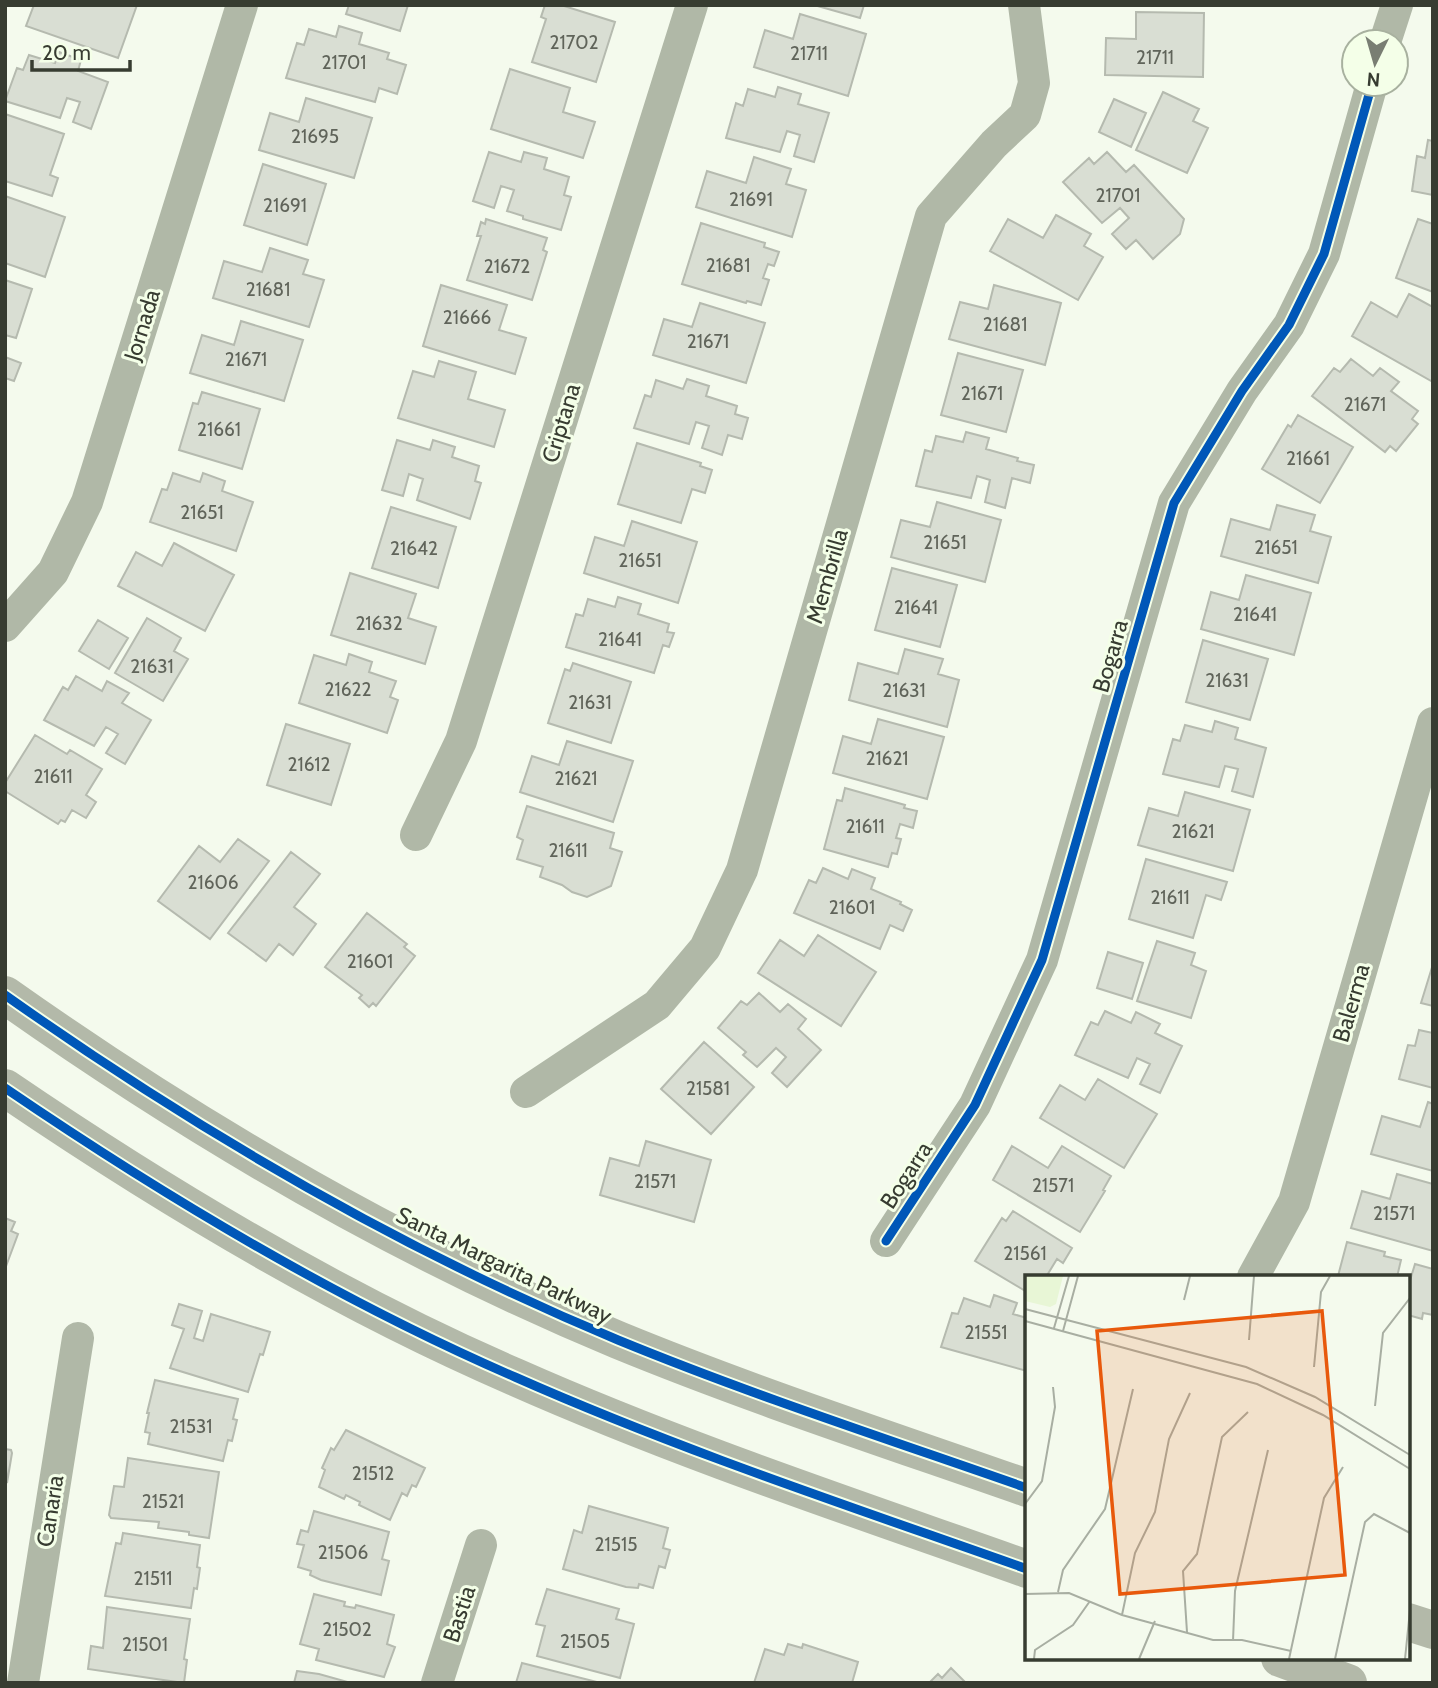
<svg xmlns="http://www.w3.org/2000/svg" width="1438" height="1688" font-family="Cabin,sans-serif">
<style>
.building{fill:#d9ded3;stroke:#b5baaf;stroke-width:2}
.lines{fill:none;stroke-linecap:round;stroke-linejoin:round}
.street{stroke:#b0b8a7;stroke-width:32}
.primary{stroke:#b3b9a9;stroke-width:38}
.cycleway-casing{stroke:#f4ffe8;stroke-width:13}
.cycleway{stroke:#0057b8;stroke-width:9}
.labels{text-anchor:middle;stroke-width:6;stroke-linejoin:round;paint-order:stroke}
.number-label{font-size:19px;fill:#60645a}
.street-label{font-size:23px;fill:#373c31;stroke:#f4ffe8}
.inset-road{fill:none;stroke:#a8aea2;stroke-width:2}
.view{fill:#e8590c;fill-opacity:0.15;stroke:#e8590c;stroke-width:3.5}
.inset-edge{fill:none;stroke:#373c31;stroke-width:3.5}
</style>
<rect width="100%" height="100%" fill="#f4faed"/>
<path class="building" d="M34,5H137L118,58L26,26Z
M349,5H408L400,31L346,14Z
M545,5H561L615,22L596,82L532,62L546,19L541,17Z
M814,5H864L860,18Z
M1136,12L1204,13L1203,77L1105,75L1106,38L1136,39Z
M800,14L866,34L848,96L754,67L765,30L793,39Z
M339,26L362,33L359,44L389,53L387,59L406,65L397,94L379,88L375,102L286,78L297,43L304,45L309,29L336,37Z
M59,52L81,60L78,71L108,82L91,129L73,122L80,102L67,98L60,118L5,101L17,68L23,70L29,55L55,63Z
M510,69L570,88L563,112L595,122L583,158L491,129Z
M778,87L801,94L798,104L829,113L814,162L794,156L800,135L787,131L780,152L726,138L736,103L743,106L748,89L775,97Z
M1163,92L1199,109L1193,121L1208,128L1187,173L1136,150Z
M306,98L372,118L354,178L259,150L270,113L299,122Z
M1114,99L1146,113L1131,147L1099,132Z
M5,114L64,134L50,175L58,178L52,196L5,181Z
M1428,140L1433,141V195L1412,191L1417,156L1425,158Z
M489,152L521,162L524,152L547,158L544,169L569,177L564,195L571,197L561,230L523,219V216L507,211L514,190L501,186L494,208L473,201Z
M1107,152L1126,172L1134,165L1184,219L1180,234L1153,259L1136,240L1126,249L1112,234L1129,218L1120,208L1102,223L1063,182L1089,158L1094,164Z
M754,157L791,169L786,184L806,190L792,237L696,207L707,171L746,183Z
M263,164L326,184L307,245L244,225Z
M5,196L65,217L45,277L5,263Z
M1056,215L1091,234L1084,246L1103,257L1078,300L990,251L1008,219L1043,238Z
M486,219L547,238L543,250L547,252L532,300L467,280L481,236H477L481,222L485,224Z
M1418,219L1433,224V292L1396,278Z
M701,223L765,243L764,247L779,252L774,266L768,264L763,278L769,280L761,305L747,301L746,303L682,284Z
M270,248L308,260L303,274L324,280L309,327L213,298L224,261L262,272Z
M5,280L32,289L16,338L5,335Z
M441,285L507,305L499,330L526,338L515,374L423,346Z
M994,285L1061,303L1045,365L949,339L960,302L988,309Z
M1409,294L1433,307V382L1352,336L1371,302L1397,317Z
M700,303L765,323L746,383L653,355L664,319L692,327Z
M241,321L303,340L284,401L190,373L202,335L234,345Z
M958,353L1023,370L1006,432L941,415Z
M5,357L21,363L14,381L5,378Z
M1351,359L1373,376L1380,368L1399,382L1391,391L1418,411L1412,419L1418,424L1396,451L1390,446L1385,452L1312,396L1334,368L1340,372Z
M439,361L476,372L468,399L505,410L494,447L398,418L413,371L434,377Z
M687,379L709,386L706,396L737,406L735,414L748,418L742,439L728,435L722,455L702,448L709,426L696,422L689,444L634,428L645,395L651,397L656,380L683,389Z
M202,392L260,409L242,469L179,450L193,403L198,404Z
M1298,415L1353,447L1320,503L1262,469L1288,425L1291,427Z
M966,432L989,438L986,449L1018,458L1017,461L1034,465L1030,483L1012,478L1005,508L985,502L990,480L977,476L971,498L916,486L925,450L932,452L936,436L963,442Z
M397,440L430,450L433,440L455,447L452,457L479,466L475,481L481,483L470,519L417,500L423,479L409,474L403,496L382,490Z
M637,443L701,463L700,466L712,470L705,493L692,489L681,523L618,504Z
M173,473L200,482L203,473L225,481L222,491L253,502L236,551L150,522L162,489L167,490Z
M937,502L1001,520L985,582L891,557L901,520L930,527Z
M1277,505L1315,515L1310,531L1331,537L1318,583L1221,556L1231,519L1270,530Z
M391,507L456,527L438,588L372,568Z
M632,521L697,542L678,603L584,573L595,537L624,546Z
M174,543L234,575L205,631L118,586L136,552L162,566Z
M892,568L957,585L940,647L875,630Z
M350,573L416,594L408,618L436,627L425,664L331,635Z
M1246,575L1311,593L1294,655L1201,629L1211,592L1239,600Z
M618,597L641,604L638,614L669,624L667,632L674,633L669,647L663,645L654,673L566,647L576,614L583,616L588,599L615,607Z
M147,618L181,638L174,651L188,659L163,701L115,673Z
M98,620L128,638L109,669L79,651Z
M1203,640L1268,659L1250,720L1186,702Z
M905,649L943,659L938,674L959,680L947,727L849,700L858,663L898,674Z
M349,654L372,662L369,672L396,681L390,697L398,700L387,733L299,703L314,655L346,665Z
M573,663L631,682L611,743L548,723L565,669L570,671Z
M76,676L102,691L107,681L129,693L122,703L151,720L125,764L106,753L118,734L106,727L94,746L44,720L63,687L68,690Z
M878,719L944,737L927,799L833,773L843,736L871,744Z
M1215,721L1238,728L1235,739L1266,748L1253,797L1232,791L1238,769L1225,766L1219,787L1163,774L1173,739L1180,741L1185,725L1212,732Z
M286,724L350,744L331,805L267,785Z
M35,735L67,754L70,750L102,769L86,795L96,802L86,818L72,810L65,822L61,820L58,824L5,791V783Z
M567,741L633,761L613,822L520,792L532,756L559,765Z
M845,788L905,805L904,808L917,811L913,828L900,824L896,838L901,839L897,854L892,853L888,867L824,849L837,800L842,801Z
M1185,792L1250,810L1233,871L1138,845L1149,808L1178,816Z
M527,806L614,833L610,848L622,852L611,886L587,897L572,892L562,885L540,877L543,867L517,859L523,840L517,837Z
M238,839L269,861L210,939L158,901L199,846L220,862Z
M291,852L320,874L294,907L316,924L293,955L279,944L266,961L228,933Z
M1146,859L1227,882L1221,900L1206,895L1193,938L1129,919Z
M823,868L848,879L852,869L875,878L871,889L901,902L900,904L912,910L903,931L890,925L880,949L794,913L809,880L816,883Z
M367,913L407,944L404,947L415,956L376,1006L373,1003L369,1007L359,998L362,995L325,967Z
M818,935L876,972L841,1026L758,973L780,940L804,956Z
M1157,941L1195,953L1191,965L1206,971L1191,1018L1137,1001Z
M1108,952L1143,963L1132,999L1097,988Z
M1433,964V1006L1421,1003Z
M759,993L780,1012L788,1004L806,1019L798,1029L821,1050L787,1087L772,1073L786,1057L776,1048L757,1067L743,1055L746,1052L718,1028L741,1001L747,1005Z
M1105,1011L1131,1023L1136,1012L1160,1024L1155,1033L1182,1046L1160,1093L1140,1084L1150,1064L1137,1058L1128,1078L1075,1055L1091,1022L1098,1025Z
M1419,1030L1433,1033V1088L1399,1079L1408,1045L1415,1046Z
M704,1042L754,1087L711,1134L661,1089Z
M1098,1079L1157,1114L1124,1168L1040,1118L1060,1085L1085,1100Z
M1428,1102L1433,1104V1171L1371,1154L1382,1116L1420,1127Z
M646,1141L711,1160L694,1222L600,1195L610,1158L639,1166Z
M1012,1146L1048,1168L1062,1146L1111,1176L1103,1190L1105,1191L1080,1232L993,1180Z
M1397,1174L1433,1184V1251L1351,1228L1362,1191L1390,1199Z
M1013,1211L1072,1248L1063,1263L1057,1259L1046,1277H1027V1292L975,1261L1002,1218L1006,1221Z
M5,1218L15,1222L11,1231L18,1234L5,1269Z
M1347,1242L1385,1252L1384,1256L1401,1260L1397,1277L1338,1276Z
M1415,1264L1433,1269V1315L1423,1313L1422,1319L1408,1315V1287Z
M994,1295L1017,1303L1013,1314L1027,1318V1371L941,1347L952,1313L958,1314L964,1298L990,1307Z
M179,1304L202,1311L194,1338L203,1341L211,1314L270,1332L263,1355L260,1354L248,1392L170,1368L184,1329L172,1325Z
M155,1380L238,1399L233,1419L237,1420L232,1441L228,1440L223,1461L148,1444L150,1433L145,1432L149,1413H147Z
M346,1430L425,1468L416,1487L412,1485L407,1496L402,1493L390,1520L359,1505L360,1502L346,1495L344,1499L319,1487L325,1470L322,1468L331,1448L334,1450Z
M5,1449L11,1450L12,1453L7,1483Z
M128,1458L219,1472L209,1538L189,1535V1532L158,1528L159,1522L111,1518L109,1515L114,1486L124,1487Z
M589,1506L668,1528L663,1548L670,1550L665,1568L659,1566L653,1588L639,1584L638,1588L626,1587L563,1569L574,1530L582,1533Z
M314,1511L389,1532L382,1559L389,1561L381,1595L321,1580L310,1575L311,1571L298,1567L304,1545L297,1544L301,1530L308,1532Z
M123,1533L200,1545L197,1567L200,1568L197,1589L194,1588L191,1608L105,1596L116,1543L121,1544Z
M547,1589L619,1609L616,1619L634,1624L620,1678L537,1656L545,1626L536,1624Z
M314,1594L345,1602L344,1606L355,1608L356,1605L394,1615L387,1644L395,1647L384,1677L316,1660L319,1649L300,1644Z
M107,1607L190,1619L184,1659L187,1660L184,1683L88,1669L91,1646L103,1648Z
M788,1644L802,1648L803,1644L858,1662L852,1683H754L765,1649L784,1655Z
M522,1663L597,1682V1683H516Z
M951,1668L966,1683H929L938,1674L942,1678Z
M297,1671L319,1674L351,1683H294Z"/>
<g class="lines">
<path class="street" d="M1385,42L1397,5
M5,626L53,572L87,502L242,5
M416,835L461,741L692,5
M526,1092L657,1005L705,948L742,870L931,216L994,144L1025,115L1034,83L1024,5
M886,1241L975,1105L1042,960L1174,503L1242,391L1289,325L1324,254L1372,84
M1253,1277L1294,1202L1433,723
M23,1683L78,1338
M437,1683L481,1545"/>
<path class="primary" d="M5,995C196,1130 401,1250 618,1340C752,1395 890,1440 1027,1488
M5,1088C165,1197 337,1300 515,1377C682,1451 855,1508 1027,1569
M1408,1622L1433,1630
M1280,1658L1348,1683"/>
<defs>
<path id="cycleway" d="M5,995C196,1130 401,1250 618,1340C752,1395 890,1440 1027,1488
M5,1088C165,1197 337,1300 515,1377C682,1451 855,1508 1027,1569
M886,1241L975,1105L1042,960L1174,503L1242,391L1289,325L1324,254L1372,84"/>
</defs>
<use href="#cycleway" class="cycleway-casing"/>
<use href="#cycleway" class="cycleway"/>
</g>
<g class="labels">
<g class="number-label">
<text x="574" y="49">21702</text>
<text x="809" y="60">21711</text>
<text x="1155" y="64">21711</text>
<text x="344" y="69">21701</text>
<text x="315" y="143">21695</text>
<text x="1118" y="202">21701</text>
<text x="751" y="206">21691</text>
<text x="285" y="212">21691</text>
<text x="728" y="272">21681</text>
<text x="507" y="273">21672</text>
<text x="268" y="296">21681</text>
<text x="467" y="324">21666</text>
<text x="1005" y="331">21681</text>
<text x="708" y="348">21671</text>
<text x="246" y="366">21671</text>
<text x="982" y="400">21671</text>
<text x="1365" y="411">21671</text>
<text x="219" y="436">21661</text>
<text x="1308" y="465">21661</text>
<text x="202" y="519">21651</text>
<text x="945" y="549">21651</text>
<text x="1276" y="554">21651</text>
<text x="414" y="555">21642</text>
<text x="640" y="567">21651</text>
<text x="916" y="614">21641</text>
<text x="1255" y="621">21641</text>
<text x="379" y="630">21632</text>
<text x="620" y="646">21641</text>
<text x="152" y="673">21631</text>
<text x="1227" y="687">21631</text>
<text x="348" y="696">21622</text>
<text x="904" y="697">21631</text>
<text x="590" y="709">21631</text>
<text x="887" y="765">21621</text>
<text x="309" y="771">21612</text>
<text x="53" y="783">21611</text>
<text x="576" y="785">21621</text>
<text x="865" y="833">21611</text>
<text x="1193" y="838">21621</text>
<text x="568" y="857">21611</text>
<text x="213" y="889">21606</text>
<text x="1170" y="904">21611</text>
<text x="852" y="914">21601</text>
<text x="370" y="968">21601</text>
<text x="708" y="1095">21581</text>
<text x="655" y="1188">21571</text>
<text x="1053" y="1192">21571</text>
<text x="1394" y="1220">21571</text>
<text x="1025" y="1260">21561</text>
<text x="986" y="1339">21551</text>
<text x="191" y="1433">21531</text>
<text x="373" y="1480">21512</text>
<text x="163" y="1508">21521</text>
<text x="616" y="1551">21515</text>
<text x="343" y="1559">21506</text>
<text x="153" y="1585">21511</text>
<text x="347" y="1636">21502</text>
<text x="585" y="1648">21505</text>
<text x="145" y="1651">21501</text>
</g>
<g class="street-label">
<text transform="translate(142 325) rotate(-73)" y="8">Jornada</text>
<text transform="translate(561 423) rotate(-73)" y="8">Criptana</text>
<text transform="translate(827 576) rotate(-74)" y="8">Membrilla</text>
<text transform="translate(1110 656) rotate(-74)" y="8">Bogarra</text>
<text transform="translate(1351 1003) rotate(-74)" y="8">Balerma</text>
<text transform="translate(906 1175) rotate(-57)" y="8">Bogarra</text>
<text transform="translate(504 1265) rotate(26)" y="8">Santa Margarita Parkway</text>
<text transform="translate(50 1511) rotate(-81)" y="8">Canaria</text>
<text transform="translate(459 1614) rotate(-72)" y="8">Bastia</text>
</g>
</g>
<g transform="translate(1025 1275)">
<rect width="385" height="385" fill="#f4faed"/>
<path d="M0,1H38L31,29L25,32L0,26Z" fill="#e8f6d6"/>
<path class="inset-road" d="M159,25L165,1M0,34L221,92L290,122L385,180M0,46L232,109L298,140L385,194M29,53L44,1M38,56L53,1M224,65L229,1M289,92L296,17L305,1M350,131L358,58L385,23M0,229L17,206L30,132L28,112M33,317L38,295L80,234L108,114M0,319L44,318L97,340L188,365H217L266,376M97,340L110,278L130,237L144,164L165,118M162,357L158,296L172,279L197,162L223,137M208,366L210,316L243,175M9,384L10,375L48,350L65,326M114,384L130,346M264,384L299,223L318,192M310,384L340,247L349,239L385,258M380,384L385,335"/>
<path class="view" d="M297,36L320,300L95,319L72,56Z"/>
<rect width="385" height="385" class="inset-edge"/>
</g>
<rect width="1438" height="1688" fill="none" stroke="#373c31" stroke-width="14"/>
<g transform="translate(1375 63) rotate(185)"><circle r="33" fill="#f4ffe8" stroke="#a8b19f" stroke-width="2"/>
<path d="M0-5L12 26L0 18L-12 26Z" fill="#797e73"/>
<text y="-10" font-size="19" font-weight="bold" text-anchor="middle" fill="#373c31">N</text>
</g>
<path d="M32 60v10h98v-10" fill="none" stroke="#373c31" stroke-width="3.5"/>
<text x="42" y="60" font-size="21" fill="#373c31" stroke="#f4ffe8" stroke-width="5" paint-order="stroke">20 m</text>
</svg>
